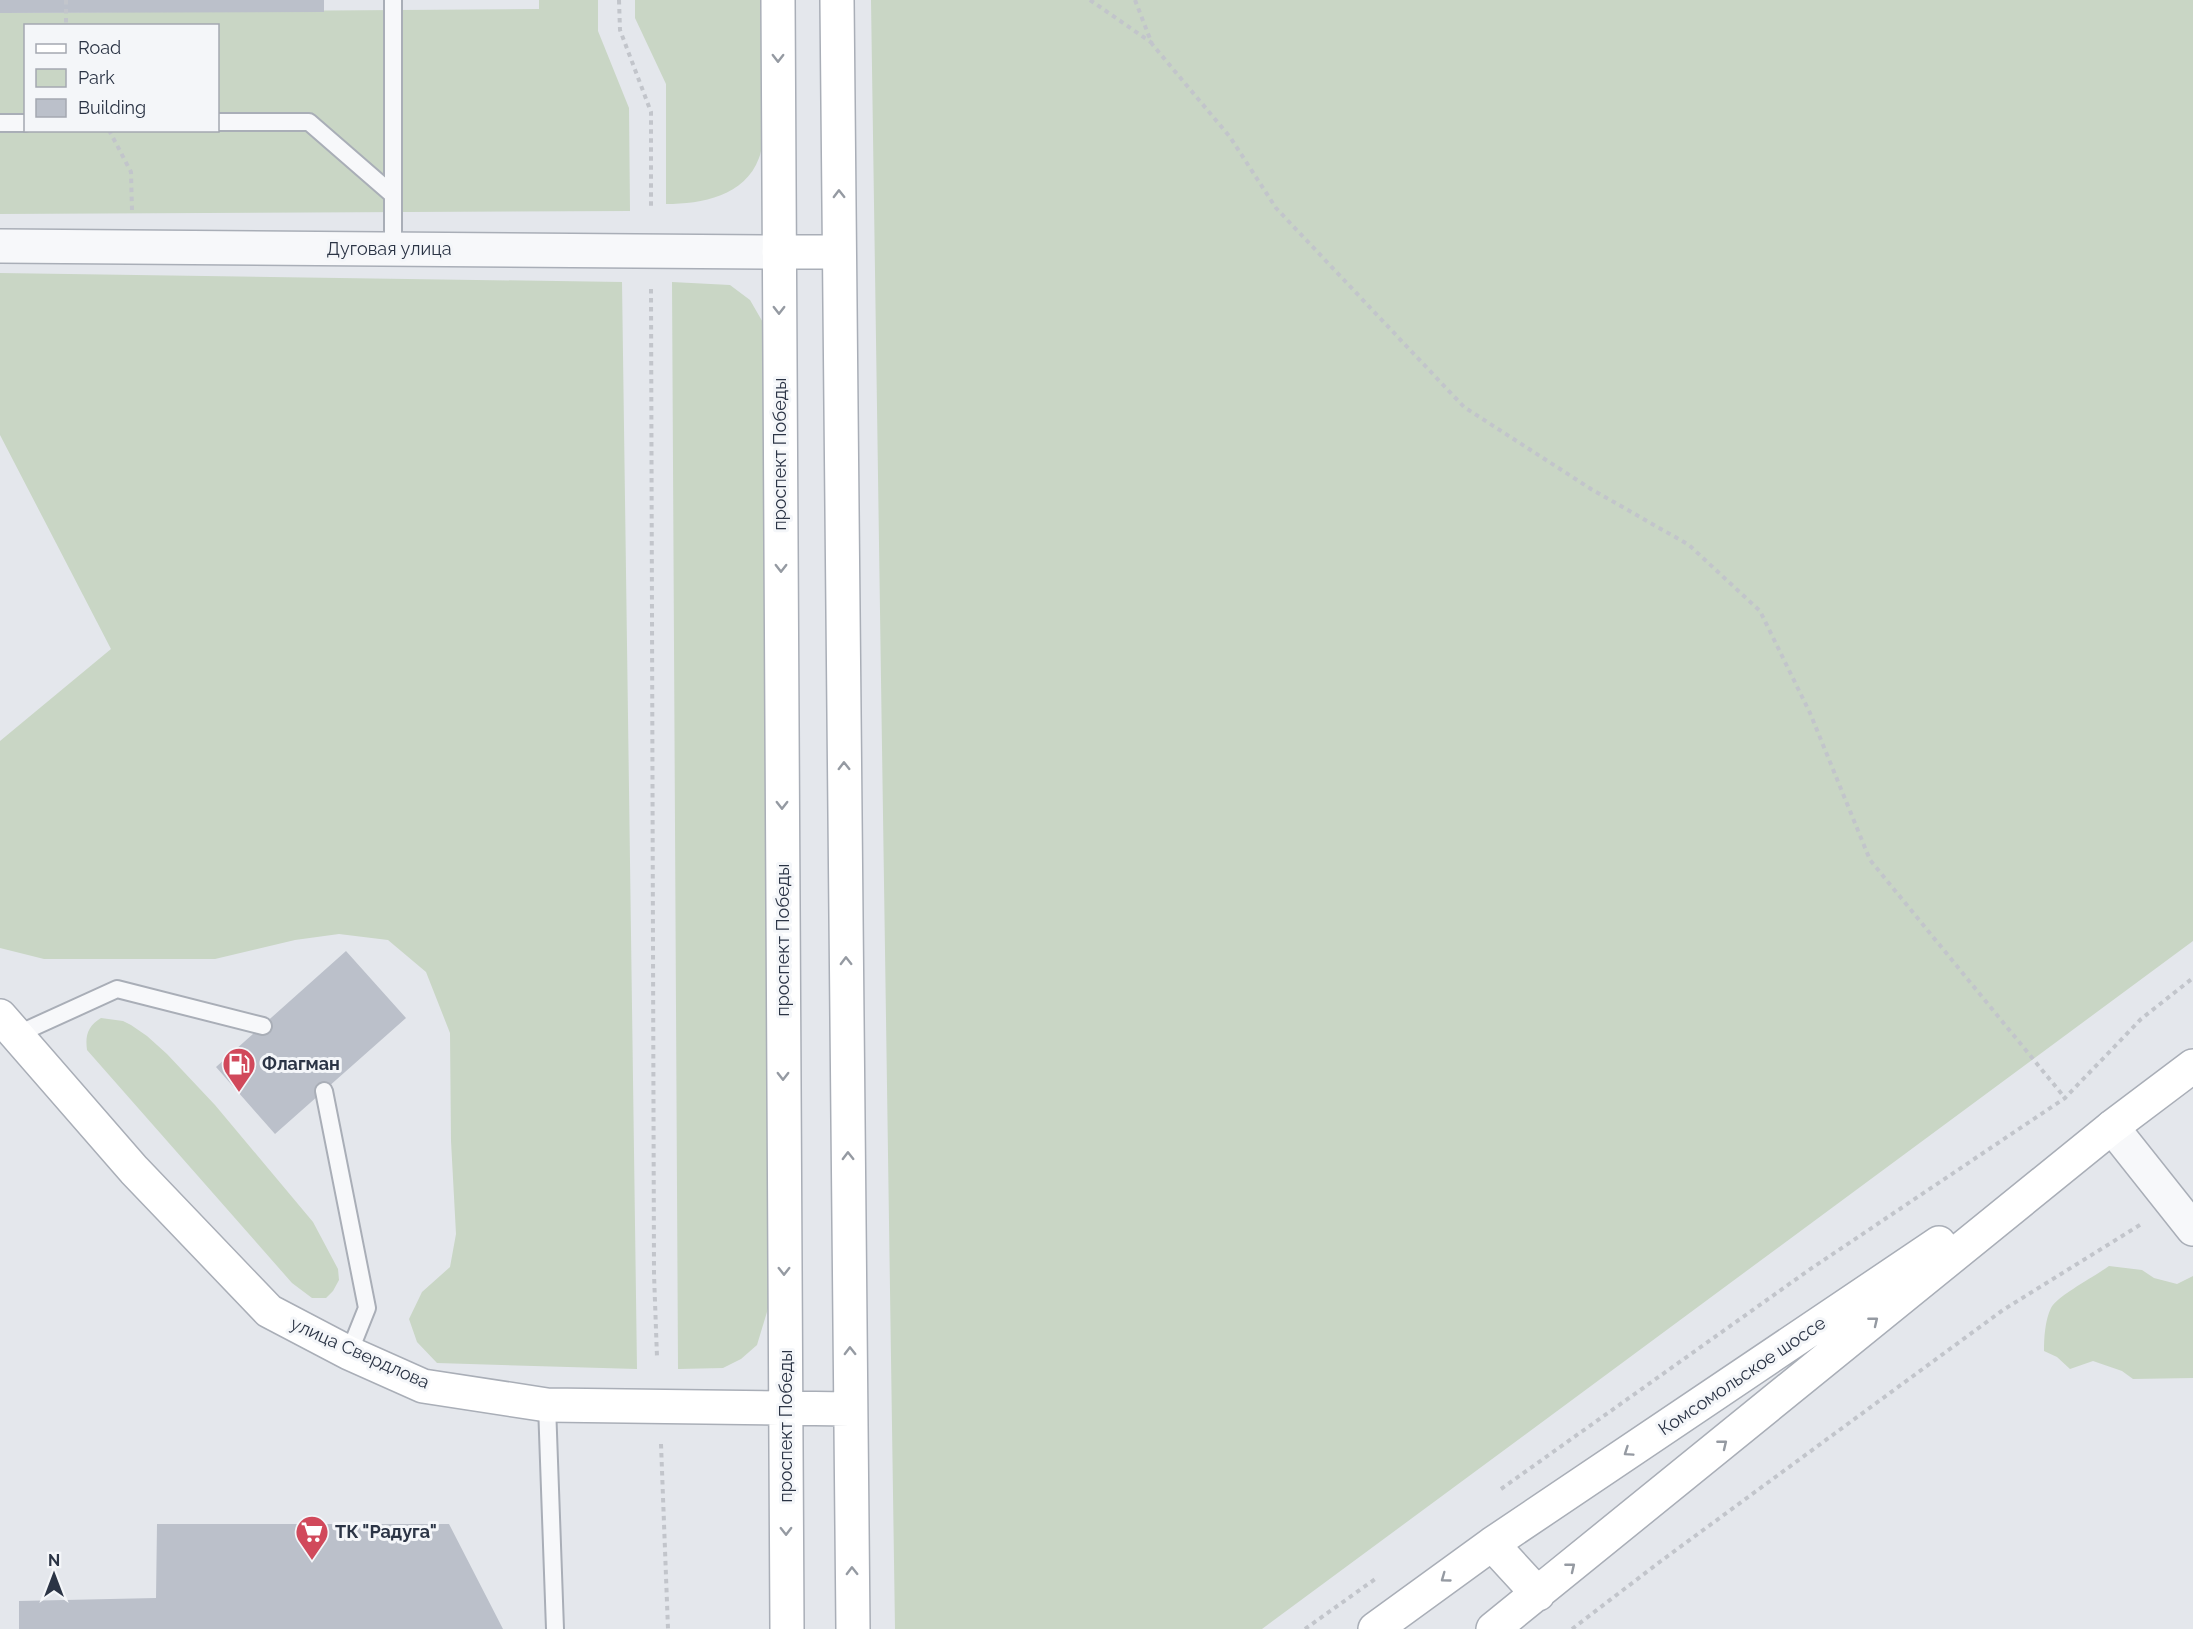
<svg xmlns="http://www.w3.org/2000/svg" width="2193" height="1629" font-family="Raleway,sans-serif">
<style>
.green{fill:#c9d6c5;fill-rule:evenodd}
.building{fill:#bbc0ca}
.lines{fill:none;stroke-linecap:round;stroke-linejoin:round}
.lane-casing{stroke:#a9aeb7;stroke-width:20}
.street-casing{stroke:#a9aeb7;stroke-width:36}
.secondary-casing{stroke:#a9aeb7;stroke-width:36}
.path{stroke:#c2c5cb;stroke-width:4;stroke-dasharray:4.5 4.5;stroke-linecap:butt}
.lane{stroke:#f7f8fa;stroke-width:16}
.street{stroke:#f7f8fa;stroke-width:33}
.secondary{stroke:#fff;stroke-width:33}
.oneway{stroke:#959aa2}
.labels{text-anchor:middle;stroke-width:6;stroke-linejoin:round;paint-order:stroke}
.street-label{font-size:18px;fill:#2b3445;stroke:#f4f6f9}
.poi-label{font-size:18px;font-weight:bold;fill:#2b3445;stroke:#f4f6f9;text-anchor:start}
</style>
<rect width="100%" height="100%" fill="#e4e7ec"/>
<path class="green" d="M539,0H598V31L629,108L630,211L0,214V13L539,9ZM26,26H218V130H26Z
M635,0H760C761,31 761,62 762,93C762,109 765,144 759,158C745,196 702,204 666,204V84L635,18Z
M871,0H2193V941L1262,1629H895Z
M0,273L622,282L637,1369L437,1363L417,1342L409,1319L422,1292L450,1267L456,1234L451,1141L450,1033L426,972L388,940L339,934L295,940L215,959H44L0,948V741L111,649L0,435Z
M672,282L730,285L750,300L765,326L770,1302L757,1345L741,1359L723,1368L678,1369Z
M101,1018L123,1021L131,1025L147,1036L167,1054L215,1105L313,1222L338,1269L339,1280L333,1291L326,1298H312L292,1283L87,1050C85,1035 88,1026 101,1018Z
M2109,1266L2142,1270L2154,1278L2177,1284L2193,1276V1378L2133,1379L2122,1371L2093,1361L2070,1369L2057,1357L2044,1351C2044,1338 2045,1320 2051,1308C2057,1296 2097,1275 2109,1266Z"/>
<path class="building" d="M0,0H324V12L0,13Z
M346,951L406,1018L275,1134L216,1067Z
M157,1524H449L503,1629H19V1601L156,1598Z"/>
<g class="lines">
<defs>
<path id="lane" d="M393,0V249
M218,122H309L393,195
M0,123H26
M16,1035L117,989L263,1026
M324,1091L367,1308L349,1353
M547,1405L555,1629"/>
<path id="street" d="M0,246L779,252
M2112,1127L2193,1229"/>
<path id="secondary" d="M778,0L787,1629
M837,0L853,1629
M779,252H839
M0,1016L134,1170L269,1311L349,1353L423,1386L547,1405L850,1409
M1492,1544L1538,1594
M1375,1629L1492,1544L1939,1243
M1493,1629L2112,1127L2193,1066"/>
</defs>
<use href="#lane" class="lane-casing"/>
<use href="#street" class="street-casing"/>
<use href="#secondary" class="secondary-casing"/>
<path class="path" d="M66,0V26
M619,0L620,30L651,112V206
M1090,0L1152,43
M1135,0L1152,44L1230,137L1276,208L1464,407L1591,489L1689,545L1760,611L1810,713L1870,860L2065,1098
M109,130L131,172L132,210
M651,289L654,1274L657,1357
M661,1444L668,1629
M1501,1489L1809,1270L2065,1098L2141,1019L2193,978
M1305,1629L1378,1577
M1572,1629L1661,1561L2003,1310L2143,1223"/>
<use href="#lane" class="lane"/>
<use href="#street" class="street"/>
<use href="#secondary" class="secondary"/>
</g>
<defs><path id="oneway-chevron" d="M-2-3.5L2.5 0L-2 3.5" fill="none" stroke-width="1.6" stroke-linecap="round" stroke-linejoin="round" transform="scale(1.5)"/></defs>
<g class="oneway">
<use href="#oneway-chevron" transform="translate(778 58) rotate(90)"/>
<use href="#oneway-chevron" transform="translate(839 194) rotate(-91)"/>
<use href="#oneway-chevron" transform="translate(779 310) rotate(90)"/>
<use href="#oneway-chevron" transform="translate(781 568) rotate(90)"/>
<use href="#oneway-chevron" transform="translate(844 766) rotate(-91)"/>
<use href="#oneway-chevron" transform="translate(782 805) rotate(90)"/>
<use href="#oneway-chevron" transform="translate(846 961) rotate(-91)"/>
<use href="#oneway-chevron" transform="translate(783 1076) rotate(90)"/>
<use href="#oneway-chevron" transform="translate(848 1156) rotate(-91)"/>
<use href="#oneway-chevron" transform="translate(784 1271) rotate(90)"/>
<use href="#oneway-chevron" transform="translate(1874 1321) rotate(-39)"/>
<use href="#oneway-chevron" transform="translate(850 1351) rotate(-91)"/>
<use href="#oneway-chevron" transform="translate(1723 1444) rotate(-39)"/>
<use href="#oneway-chevron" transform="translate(1628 1452) rotate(146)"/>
<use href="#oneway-chevron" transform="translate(786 1531) rotate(89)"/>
<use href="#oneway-chevron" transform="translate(1571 1567) rotate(-39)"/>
<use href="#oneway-chevron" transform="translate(852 1571) rotate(-91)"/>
<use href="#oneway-chevron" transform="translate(1445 1578) rotate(144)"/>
</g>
<defs>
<symbol id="fuel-pin" viewBox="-11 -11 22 30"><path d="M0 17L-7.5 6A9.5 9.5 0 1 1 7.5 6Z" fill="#d1495b" stroke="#f4f6f9"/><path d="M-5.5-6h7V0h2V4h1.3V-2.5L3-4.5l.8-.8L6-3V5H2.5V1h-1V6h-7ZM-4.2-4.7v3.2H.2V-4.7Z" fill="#fff"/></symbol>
<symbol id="supermarket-pin" viewBox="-11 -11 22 30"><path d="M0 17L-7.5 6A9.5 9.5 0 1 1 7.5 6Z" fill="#d1495b" stroke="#f4f6f9"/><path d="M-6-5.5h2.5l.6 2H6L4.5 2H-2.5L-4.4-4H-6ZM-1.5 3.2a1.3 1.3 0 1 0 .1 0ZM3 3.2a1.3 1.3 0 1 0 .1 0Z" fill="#fff"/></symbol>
</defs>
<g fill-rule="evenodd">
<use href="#fuel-pin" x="220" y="1045" width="38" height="52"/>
<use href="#supermarket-pin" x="293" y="1513" width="38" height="52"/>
</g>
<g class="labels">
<g class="street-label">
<text x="389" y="255">Дуговая улица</text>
<text transform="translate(780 454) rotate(-90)" y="6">проспект Победы</text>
<text transform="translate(783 940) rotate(-90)" y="6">проспект Победы</text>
<text transform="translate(360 1353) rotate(24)" y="6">улица Свердлова</text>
<text transform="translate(1742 1376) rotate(-34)" y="6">Комсомольское шоссе</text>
<text transform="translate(786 1426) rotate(-90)" y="6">проспект Победы</text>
</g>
<g class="poi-label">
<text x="262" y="1070">Флагман</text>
<text x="335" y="1538">ТК "Радуга"</text>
</g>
</g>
<rect x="24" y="24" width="195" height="108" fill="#f4f6f9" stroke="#a4a8b1" stroke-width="1.5"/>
<rect x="36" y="44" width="30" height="9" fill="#ffffff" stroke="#a4a8b1" stroke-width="1.5"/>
<text x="78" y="54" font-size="18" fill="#2b3445">Road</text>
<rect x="36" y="69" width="30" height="18" fill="#c9d6c5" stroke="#a4a8b1" stroke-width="1.5"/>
<text x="78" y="84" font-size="18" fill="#2b3445">Park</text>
<rect x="36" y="99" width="30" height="18" fill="#bbc0ca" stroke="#a4a8b1" stroke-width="1.5"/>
<text x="78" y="114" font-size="18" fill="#2b3445">Building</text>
<g transform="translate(54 1575)" stroke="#f4f6f9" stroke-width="4.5" paint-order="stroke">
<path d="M0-4.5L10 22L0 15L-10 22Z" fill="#2b3445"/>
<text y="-9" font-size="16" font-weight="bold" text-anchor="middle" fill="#2b3445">N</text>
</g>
</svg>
